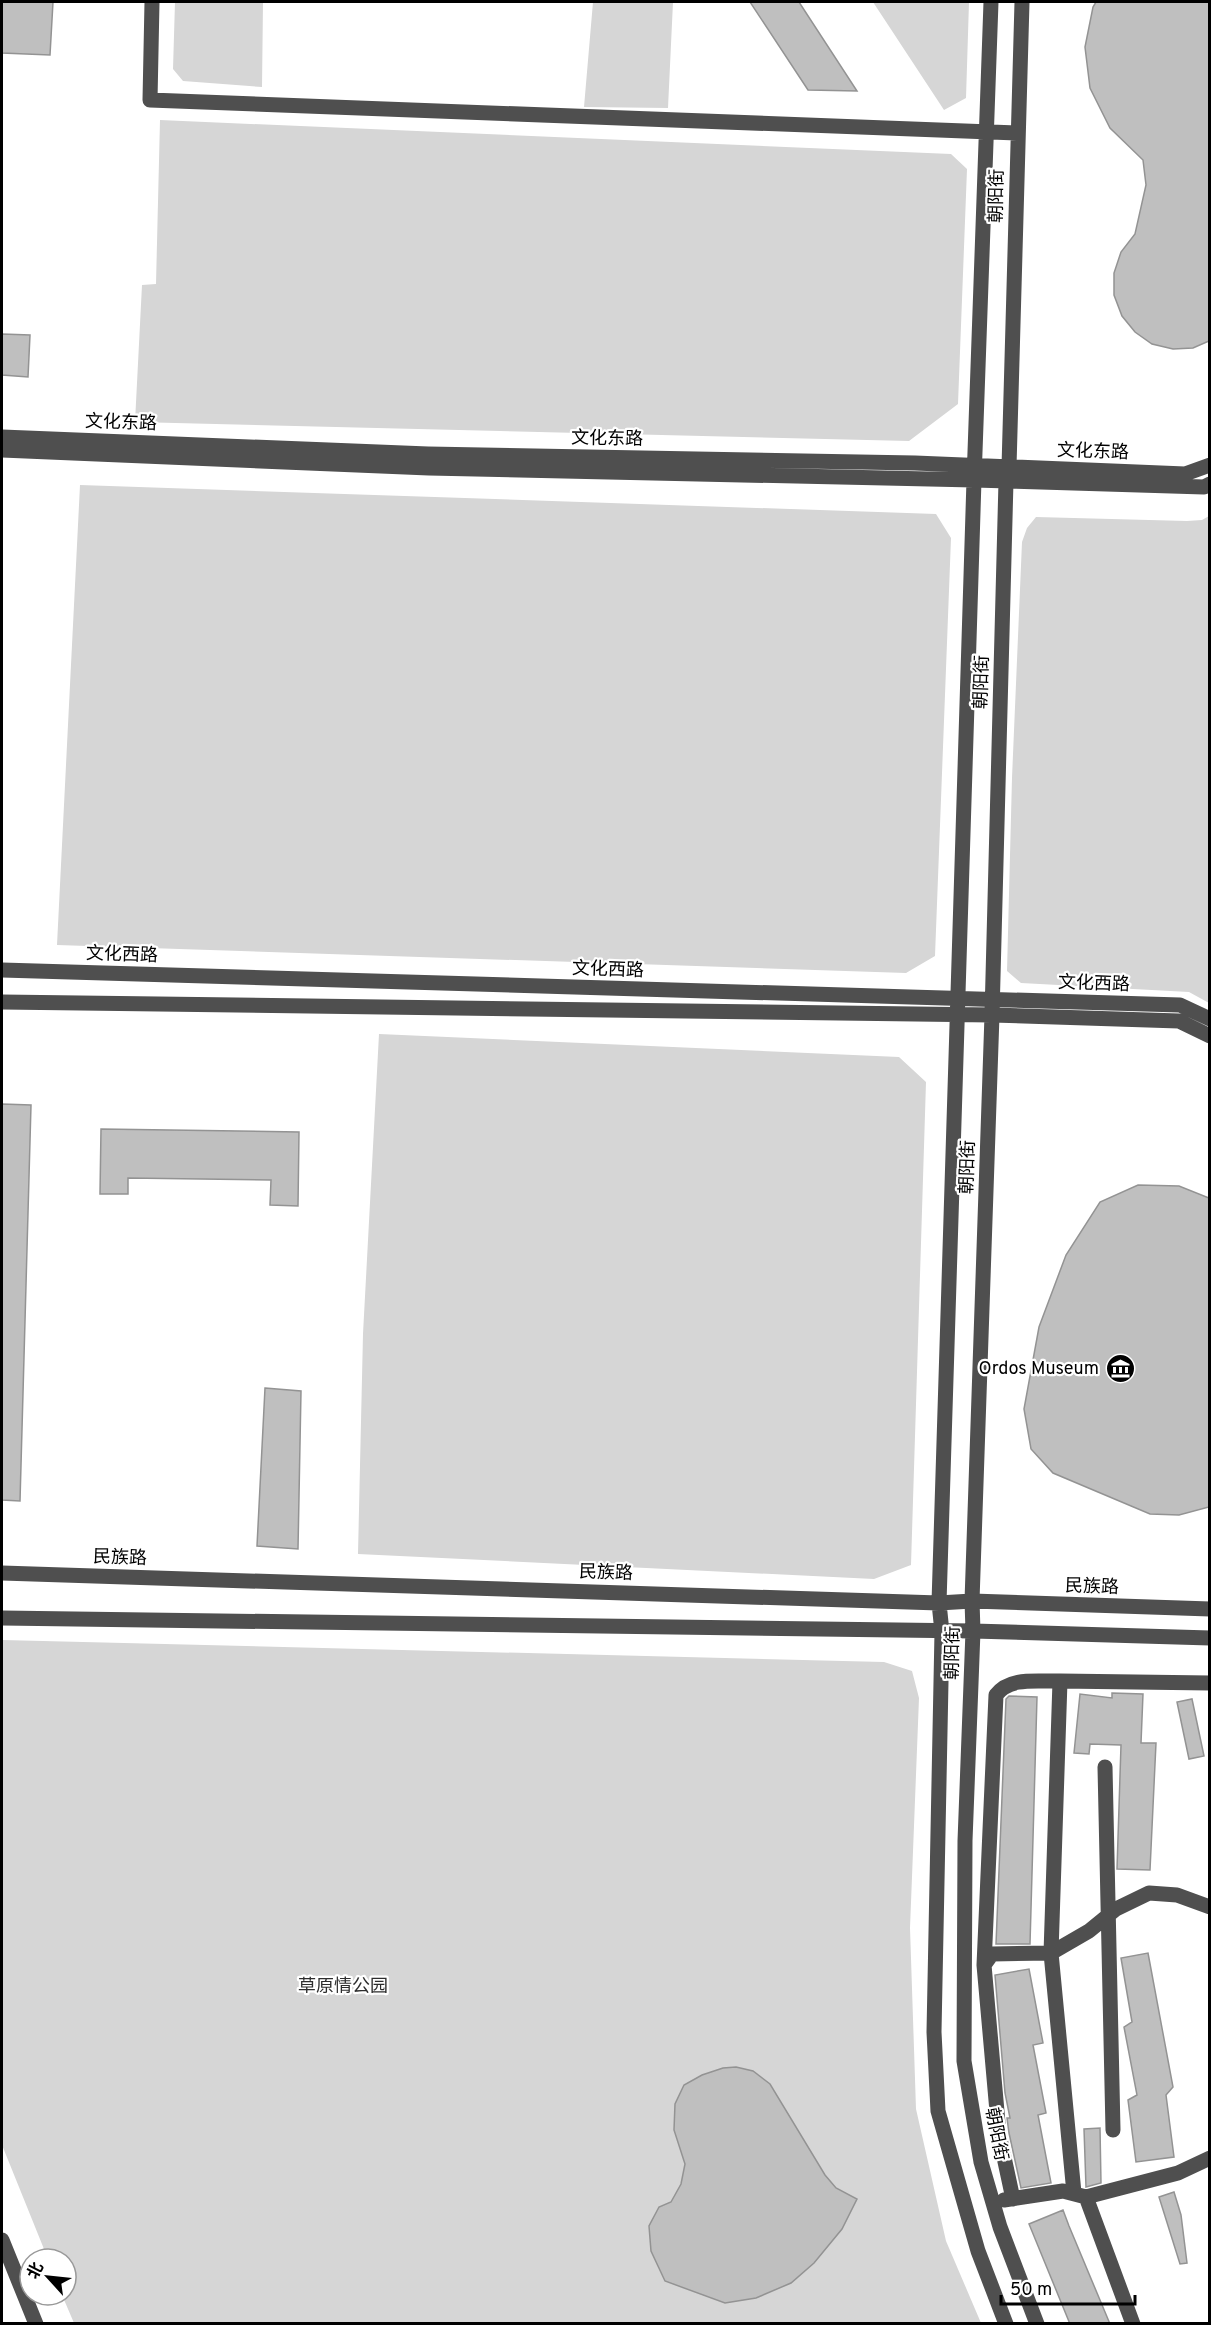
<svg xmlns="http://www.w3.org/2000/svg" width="1211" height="2325" font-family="Overpass,'Noto Sans SC',sans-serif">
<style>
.green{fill:#d6d6d6}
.building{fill:#bfbfbf;stroke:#939393;stroke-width:1.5}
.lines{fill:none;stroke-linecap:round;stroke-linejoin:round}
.minor{stroke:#4f4f4f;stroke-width:15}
.labels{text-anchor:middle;stroke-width:4.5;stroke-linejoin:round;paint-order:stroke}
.street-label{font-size:18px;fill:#000;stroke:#fff}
.poi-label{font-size:18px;fill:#000;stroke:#fff;text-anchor:end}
.park-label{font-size:18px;fill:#2d2d2d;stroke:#fff}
</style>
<rect width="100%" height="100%" fill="#fff"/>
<path class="green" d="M175,2H263L262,87L183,81L173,69Z
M593,2H673L668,108L584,107Z
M873,2H969L966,98L944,110Z
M160,120L951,154L967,169L958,404L909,441L135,422L142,285L156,284Z
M80,485L936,514L951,538L935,956L906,973L57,945Z
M1209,516V1003L1189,992L1021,983L1007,971L1012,778L1022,542L1027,528L1036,517L1187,521L1202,520Z
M379,1034L899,1057L926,1082L911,1565L874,1579L358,1554L363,1334Z
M2,1640L884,1662L912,1671L919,1698L910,1928L916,2109L946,2241L981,2323H74L62,2295H66V2259H48L2,2145Z"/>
<path class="building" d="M2,2H53L50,55L2,53Z
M750,2H799L857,91L808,90Z
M1096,2H1209V341L1193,348L1173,349L1152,344L1135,332L1122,316L1114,295V273L1121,252L1135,234L1146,185L1143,160L1110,128L1090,88L1085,47L1093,7Z
M2,334L30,335L28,377L2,375Z
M2,1104L31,1105L20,1501L2,1500Z
M101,1129L299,1132L298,1206L270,1205L271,1180L128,1178V1194H100Z
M1138,1185L1179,1186L1209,1198V1507L1179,1515L1150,1514L1053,1473L1031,1449L1024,1409L1039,1327L1066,1255L1100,1202Z
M265,1388L301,1391L298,1549L257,1546Z
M1112,1693L1143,1694L1141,1743H1156L1150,1870L1117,1869L1121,1745L1090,1744L1089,1754L1074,1753L1080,1694L1112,1698Z
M1009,1696L1037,1697L1030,1944H996L1006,1699Z
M1192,1699L1204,1756L1189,1759L1177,1702Z
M1148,1953L1173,2087L1166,2095L1174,2157L1136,2162L1128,2100L1137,2095L1124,2027L1132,2022L1121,1958Z
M1029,1969L1043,2043L1033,2045L1046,2113L1038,2115L1051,2183L1021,2188L1009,2133L1007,2118H1010L1005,2093L995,1975Z
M736,2067L753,2071L770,2084L825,2175L836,2188L857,2199L842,2229L814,2263L791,2283L756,2298L725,2303L665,2281L651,2251L649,2226L659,2207L671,2202L681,2184L685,2164L674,2130L675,2104L684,2085L702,2075L723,2068Z
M1100,2128L1101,2183L1086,2187L1084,2129Z
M1174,2192L1181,2215L1187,2263L1180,2264L1159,2197Z
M1063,2210L1069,2226L1110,2324H1070L1029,2224Z"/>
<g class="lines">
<path class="minor" d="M152,2L150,100L1017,133
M991,2L974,480L939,1603L942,1632L934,2032L938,2111L978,2251L1006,2324
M1022,2L1009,467L1006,481L992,1015L972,1601L973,1631L965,1841L964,2061L981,2162L1000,2227L1037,2324
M2,437L428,454L915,463L1185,474L1210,465
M2,450L429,468L974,480L1204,487L1210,484
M2,970L1180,1005L1210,1019
M2,1002L992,1015L1179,1021L1210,1036
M2,1573L939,1603L972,1601L1210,1609
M2,1618L973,1631L1210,1638
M1060,1681L1210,1683
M1105,1767L1113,2130
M1051,1953L1089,1931L1116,1909L1149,1893L1177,1895L1210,1907
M984,1965L996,1695C1010,1676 1039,1682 1060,1681L1051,1953
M1086,2197L1133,2324
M1013,2199L999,2134L984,1965L992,1954L1051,1953L1074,2193
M1004,2200L1063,2191L1086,2197L1178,2173L1210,2158
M2,2240L36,2324"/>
</g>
<defs>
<symbol id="museum-disc" viewBox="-11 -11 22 22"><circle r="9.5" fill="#000" stroke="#fff"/><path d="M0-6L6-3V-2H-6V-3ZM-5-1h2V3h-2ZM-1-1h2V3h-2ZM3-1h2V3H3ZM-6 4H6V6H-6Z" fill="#fff"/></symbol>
</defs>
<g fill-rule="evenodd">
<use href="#museum-disc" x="1104" y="1352" width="33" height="33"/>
</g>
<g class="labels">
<g class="street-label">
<text transform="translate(996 196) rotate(-89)" y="6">朝阳街</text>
<text transform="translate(121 422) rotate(2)" y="6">文化东路</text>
<text transform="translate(607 438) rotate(1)" y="6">文化东路</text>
<text transform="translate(1093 451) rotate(2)" y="6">文化东路</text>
<text transform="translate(981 682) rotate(-88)" y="6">朝阳街</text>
<text transform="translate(122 954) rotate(2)" y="6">文化西路</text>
<text transform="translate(608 969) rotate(2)" y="6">文化西路</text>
<text transform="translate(1094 983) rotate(2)" y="6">文化西路</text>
<text transform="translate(967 1167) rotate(-88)" y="6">朝阳街</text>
<text transform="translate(120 1557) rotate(2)" y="6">民族路</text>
<text transform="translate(606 1572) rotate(2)" y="6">民族路</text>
<text transform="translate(1092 1586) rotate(2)" y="6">民族路</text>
<text transform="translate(952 1653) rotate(-89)" y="6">朝阳街</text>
<text transform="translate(997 2134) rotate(79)" y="6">朝阳街</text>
</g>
<g class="poi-label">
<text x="1099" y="1374">Ordos Museum</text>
</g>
<g class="park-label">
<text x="343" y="1992">草原情公园</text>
</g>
</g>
<rect width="1211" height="2325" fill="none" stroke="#000000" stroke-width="6"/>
<g transform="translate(48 2277) rotate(297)"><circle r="28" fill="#ffffff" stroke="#999999" stroke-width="1.5"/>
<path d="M0-4.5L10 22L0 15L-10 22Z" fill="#000000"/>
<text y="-9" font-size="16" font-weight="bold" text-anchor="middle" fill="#000000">北</text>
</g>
<path d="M1001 2295v9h134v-9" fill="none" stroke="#000000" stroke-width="3"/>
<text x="1010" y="2295" font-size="18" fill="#000000" stroke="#ffffff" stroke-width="4.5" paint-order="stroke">50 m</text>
</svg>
